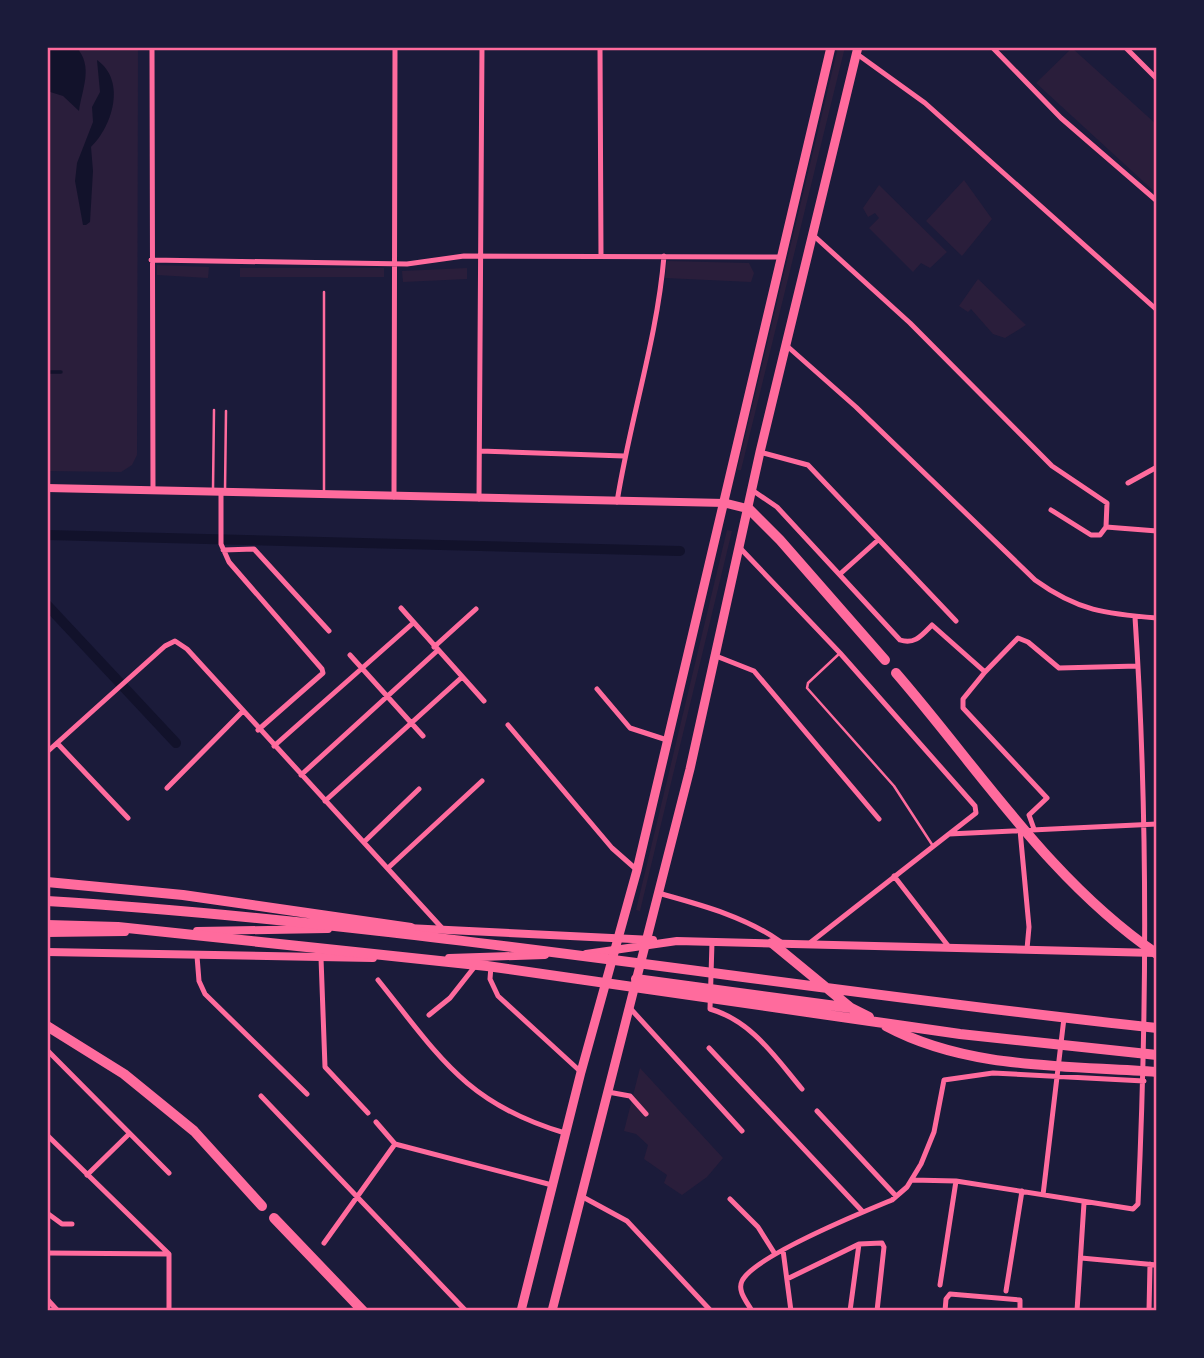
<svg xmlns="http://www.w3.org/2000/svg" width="1204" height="1358" font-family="Overpass,sans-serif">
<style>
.green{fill:#2a1e3b}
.water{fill:#12122b}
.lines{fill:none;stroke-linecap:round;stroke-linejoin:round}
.stream{stroke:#12122b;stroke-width:3.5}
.canal{stroke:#12122b;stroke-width:10}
.service{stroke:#ff6b9d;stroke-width:2.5}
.minor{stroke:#ff6b9d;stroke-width:5}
.secondary{stroke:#ff6b9d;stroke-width:8}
.primary{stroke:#ff6b9d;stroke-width:9}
.motorway{stroke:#ff6b9d;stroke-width:10}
.neatline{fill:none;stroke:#ff6b9d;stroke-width:2.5}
</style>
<rect width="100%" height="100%" fill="#1b1b3a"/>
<path class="green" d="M47,47H138L137,455L132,465L121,472L47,471Z
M838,47H845L741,470H737Z
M1072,48L1157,125V194L1036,83Z
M964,180L992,219L962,256L926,221Z
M879,185L947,252L930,268L921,263L913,272L869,228L879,218L875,213L868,217L863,208Z
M667,261L749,263L754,273L751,282L665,278Z
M157,265L209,267L208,278L157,275Z
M240,268H384V277H240Z
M467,268V279L403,282L402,271Z
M978,279L1026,325L1005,338L993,334L971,309L968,312L959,306Z
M727,530L732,531L640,911L636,910Z
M640,1068L723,1158L707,1177L682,1195L664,1183L667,1175L644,1159L648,1145L636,1134L624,1131Z"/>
<path class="water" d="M76,47C94,66 82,89 79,111L63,96L47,91V49Z
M97,60C127,81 112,127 91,147L93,171L90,222L86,225H83L75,181L77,163L93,122L92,107L100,92Z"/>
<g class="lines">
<path class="stream" d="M47,372H61"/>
<path class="canal" d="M47,535L680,551
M47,605L176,743"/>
<path class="service" d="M213,489L214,410
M225,491L226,411
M324,492V292
M840,653L808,683L807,688L894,786L933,846"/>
<path class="minor" d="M152,47L153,491
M600,47L601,256
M992,47L1061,118L1157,201
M1125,47L1157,79
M857,54L925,103L1157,310
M813,235L910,323L1052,466L1107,503L1106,527L1100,535H1091L1051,510
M151,260L407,264L464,256L781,257
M787,346L856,407L1035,580C1078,611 1106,614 1157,618
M480,451L624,456
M760,452L808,465L956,621
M1128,483L1157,467
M752,490L777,507L900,640C915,645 922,635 932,625L985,672L1018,638L1028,642L1059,668L1138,666
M221,493V544L229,562L322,669L323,673L258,730
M394,497L395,47
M479,499L482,47
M617,502C630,419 657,340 664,256
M1106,527L1157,531
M741,549L840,653L975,806L976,813L949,834
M223,550L254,549L329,631
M840,574L878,540
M401,608L484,701
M434,647L476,609
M350,655L423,736
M716,656L754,671L879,819
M985,672L963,699V708L1047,798L1029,815L1034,829
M597,689L630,728L667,740
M508,725L612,848L637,870
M57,743L128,818
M274,746L412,624
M47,752L165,646L175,641L187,649L442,928
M301,775L437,651
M167,788L242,712
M325,801L461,678
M1020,830L1029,927L1027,949
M364,842L419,789
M388,868L482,781
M894,876L949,947
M658,893C701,905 744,916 781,942
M712,942L710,1009C752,1021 775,1057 802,1089
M811,942L949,834L1157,824
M197,956L199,981L205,994L307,1094
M321,958L325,1067L368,1113
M491,966L490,979L498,996L581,1072
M378,980C439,1056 466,1104 565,1133
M629,1007L742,1131
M429,1015L450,998L476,965
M709,1048L863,1212
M47,1050L169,1173
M608,1092L630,1096L646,1114
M261,1096L466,1311
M817,1111L896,1196
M376,1122L395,1144L552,1185
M47,1135L169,1254V1311
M87,1175L129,1134
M912,1180L956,1181L1133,1209L1138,1204C1147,1008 1148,813 1135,617
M1043,1195L1064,1018
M581,1196L627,1221L711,1311
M730,1199L758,1227L775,1254
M47,1213L62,1224H72
M324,1243L395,1144
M783,1250L791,1311
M47,1253L169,1254
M1081,1258L1157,1265
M787,1279L859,1244L882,1243L884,1247L877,1311
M940,1285L956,1181
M1006,1291L1022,1191
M47,1299L58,1311
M752,1311C747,1302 737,1291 742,1281C754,1256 863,1212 892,1200L907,1187L921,1164L934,1132L944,1080L993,1073L1144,1081
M850,1311L859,1244
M945,1311L946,1299L950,1294L1020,1300V1311
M1077,1311L1084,1203
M1149,1311L1150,1264"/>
<path class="secondary" d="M47,488L725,503
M407,928L653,940
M197,931L328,929
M47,933L125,932
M47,952L373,958
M586,954L677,941L1156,953
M449,958L545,955"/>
<path class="primary" d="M725,503L749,509
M521,1311L581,1072L637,870L831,47
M552,1311L690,769L760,452L858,47"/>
<path class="motorway" d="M749,509L780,540L885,660
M896,673C980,770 1050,881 1157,954
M47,882L183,895L411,928
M47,901C419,924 787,989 1157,1028
M47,925L118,927L487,966L960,1034L1157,1055
M772,943L851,1008L869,1017
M636,979L851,1008
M47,1026L124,1074L194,1131L262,1206
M886,1026C968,1070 1066,1065 1157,1072
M274,1218L363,1311"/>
</g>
<rect width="1204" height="1358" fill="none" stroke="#1b1b3a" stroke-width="98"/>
<rect x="49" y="49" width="1106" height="1260" class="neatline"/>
</svg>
